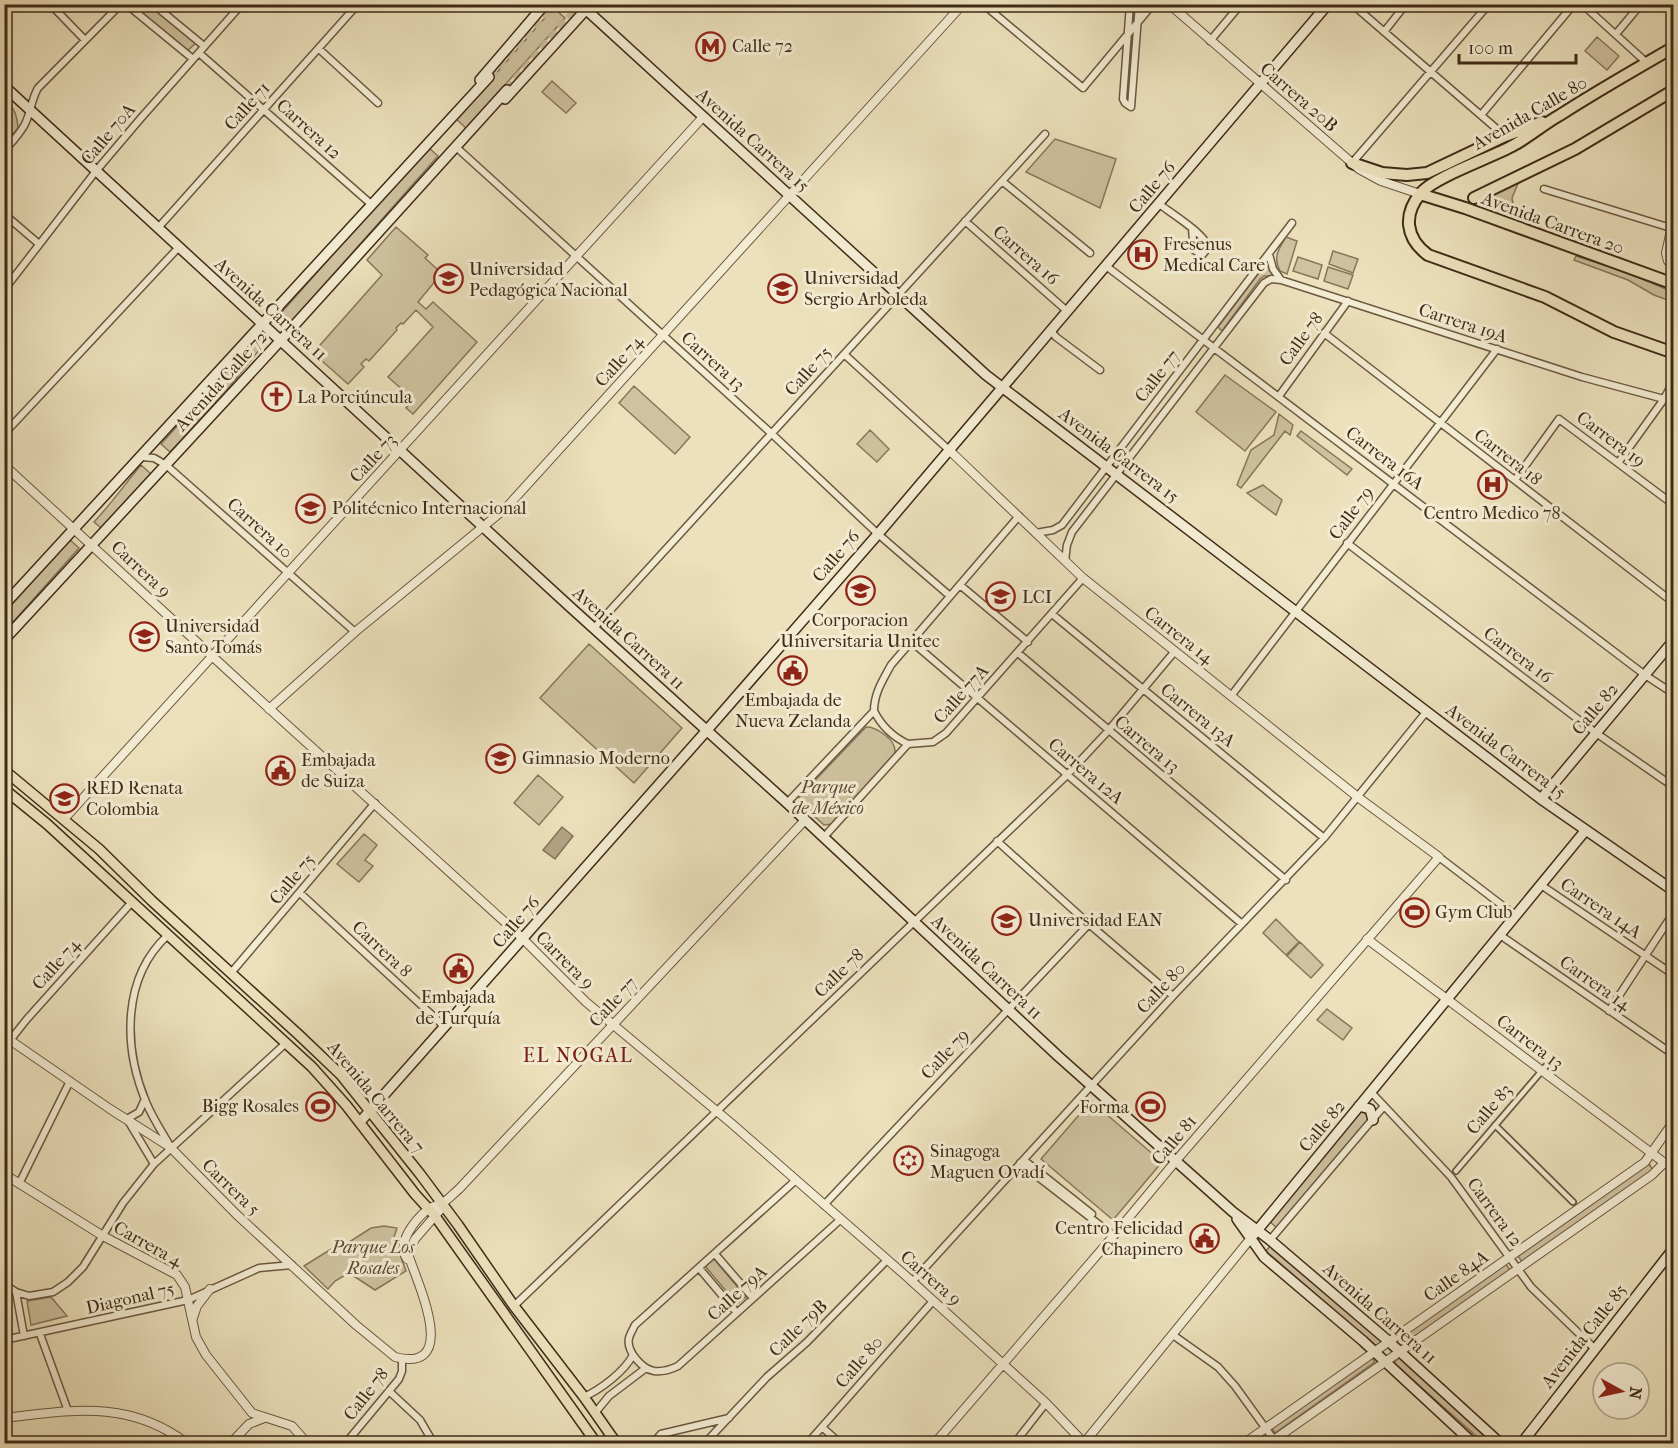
<svg xmlns="http://www.w3.org/2000/svg" width="1678" height="1448" font-family="'IM FELL French Canon',serif">
<style>
.green{fill:#cfc2a0;stroke:#88765c;stroke-width:1.5}
.water{fill:#b2a384;stroke:#847359;stroke-width:1.5}
.lines{fill:none;stroke-linecap:round;stroke-linejoin:round}
.secondary-tunnel{stroke:#cabd9b;stroke-width:9;stroke-dasharray:9 4.5;stroke-linecap:butt}
.pedestrian-casing{stroke:#6b5841;stroke-width:8}
.minor-casing{stroke:#6b5841;stroke-width:9}
.tertiary-casing{stroke:#6b5841;stroke-width:10}
.secondary-casing{stroke:#402b18;stroke-width:12}
.primary-casing{stroke:#402b18;stroke-width:12}
.trunk-casing{stroke:#402b18;stroke-width:14}
.pedestrian{stroke:#f3ecd3;stroke-width:4.5}
.minor{stroke:#f3ecd3;stroke-width:6}
.tertiary{stroke:#f3ecd3;stroke-width:8}
.secondary{stroke:#f3ecd3;stroke-width:9}
.primary{stroke:#ece1bc;stroke-width:9}
.trunk{stroke:#ece1bc;stroke-width:10}
.labels{text-anchor:middle;stroke-width:6;stroke-linejoin:round;paint-order:stroke}
.poi-label{font-size:18px;fill:#402b18;stroke:#f3ecd3;text-anchor:start}
.street-label{font-size:18px;fill:#402b18;stroke:#f3ecd3}
.park-label{font-size:18px;font-style:italic;fill:#5d4933;stroke:#f3ecd3}
.neighbourhood-label{font-size:20px;letter-spacing:1.5px;fill:#7a1f14;stroke:#f3ecd3}
</style>
<rect width="100%" height="100%" fill="#ece1bc"/>
<filter id="stains"><feTurbulence type="fractalNoise" baseFrequency=".00333" numOctaves="4"/><feColorMatrix values="0 0 0 0 .2 0 0 0 0 .09 0 0 0 0 .02 0 0 0 .5 -.17"/></filter>
<radialGradient id="worn" r=".72"><stop offset=".6" stop-color="#630" stop-opacity="0"/><stop offset="1" stop-color="#630" stop-opacity=".3"/></radialGradient>
<path class="green" d="M132,5H149L196,43L187,51Z
M555,9L565,18L466,128L456,119L543,20Z
M1597,37L1619,56L1607,70L1585,51Z
M552,81L576,103L566,113L542,92Z
M5,100C15,109 17,115 18,128L5,144Z
M1055,139L1116,159L1100,208L1026,172Z
M428,147L438,156L291,322L281,313Z
M1519,181L1512,198L1515,215L1479,201Z
M396,227L428,255L425,258L449,280L445,285L437,279L418,302L426,309L433,302L477,342L413,414L406,408L413,399L388,377L433,327L416,310L403,324L401,323L396,328L397,330L369,361L366,359L361,364L364,367L348,384L313,353L382,275L367,260Z
M1286,237L1297,241L1287,274L1280,271C1273,257 1278,250 1286,237Z
M1333,251L1358,259L1353,273L1329,264Z
M1576,256L1623,271L1673,292V302L1654,295L1628,280L1574,260Z
M1298,257L1322,265L1318,279L1293,271Z
M1267,262L1273,276H1264L1260,279L1222,331L1218,327Z
M1328,267L1353,275L1348,289L1324,281Z
M252,343L260,349L226,391L170,452L161,444Z
M1225,375L1276,412L1245,451L1196,412Z
M634,386L690,437L675,454L619,403Z
M1279,414L1293,425L1290,435L1285,431L1241,488L1237,485L1251,450L1274,435Z
M870,430L889,449L877,462L857,444Z
M1301,431L1352,469L1347,475L1297,436Z
M141,465L151,474L101,528L94,522C111,504 125,484 141,465Z
M1263,485L1282,500L1276,515L1247,493Z
M70,540L79,548L5,631V612Z
M589,644L682,728L634,783L540,698Z
M866,727C874,726 891,737 894,746C896,750 895,752 894,756L832,824L824,825L800,803L799,797Z
M538,775L563,797L539,825L514,803Z
M364,834L377,845L365,860L373,866L359,882L337,864Z
M1276,919L1299,942L1286,955L1263,933Z
M1300,942L1323,965L1311,978L1287,956Z
M1327,1009L1352,1028L1343,1040L1317,1020Z
M1091,1101L1162,1162L1113,1220L1041,1159Z
M1361,1110L1370,1118L1278,1229L1268,1220Z
M1649,1164L1653,1170L1522,1262L1518,1256Z
M384,1226L397,1228L394,1237L406,1271L375,1290L349,1273L335,1281L328,1289L304,1266L336,1246H343L371,1228Z
M1271,1245L1383,1341L1375,1346L1266,1251Z
M714,1259L746,1297L737,1304L705,1266Z
M1505,1263L1510,1270L1405,1343L1401,1337Z
M51,1297L67,1316L31,1325L27,1301Z
M1400,1356L1497,1443H1484L1394,1363Z
M1371,1357L1375,1362L1275,1433L1271,1427Z"/>
<path class="water" d="M562,827L573,836L555,859L543,850Z"/>
<g class="lines">
<path class="secondary-tunnel" d="M489,77L540,19L556,4
M507,90L582,4"/>
<defs>
<path id="pedestrian" d="M1495,1125L1573,1202
M1456,1171L1546,1066"/>
<path id="minor" d="M50,4L85,40
M126,4L193,59
M153,4L204,46
M983,4L1083,88L1153,4
M1130,4L1123,99L1125,103L1131,107
M1352,4L1505,136
M1582,4L1647,63
M805,5L806,4
M1384,32L1406,4
M1616,34L1641,4
M1210,41L1241,4
M319,49L378,103
M199,53L371,204
M1131,107L1139,4
M1481,115L1574,4
M456,147L772,434L878,534L950,596
M4,151C12,142 20,134 25,124C31,112 31,100 38,88L121,4
M1352,163L1489,4
M1002,181L1090,253
M1544,189L1671,228
M1159,204C1171,213 1207,235 1208,248L1202,255L1194,250L1192,229
M4,214L39,244
M965,221L1067,311
M158,228L358,4
M1269,254L1273,269L1281,280
M1106,266L1645,675L1674,694
M4,290L96,171L141,118L242,4
M1051,331L1056,337L1100,370
M1324,333L1674,603
M844,354L949,450
M1279,396L1348,301
M4,434L179,247
M141,457L154,458L166,465L355,632
M1618,463L1664,399L1674,380
M1515,480L1559,419L1674,505
M1036,533L1053,530L1062,525L1292,223
M1347,543L1596,733L1674,787
M1065,561L1067,545L1072,532L1264,283L1271,279L1281,280L1582,377L1664,399
M960,585L1028,642
M1052,614L1324,838
M594,628L1045,134
M912,642L1242,924
M1018,653L1286,880
M1231,696L1497,349
M874,711C881,725 893,737 908,744
M787,803L874,711C874,693 883,680 891,665L1019,516
M824,837L908,744L933,742L946,733L1083,578
M997,841L1089,924L1173,996
M1439,857L1516,916
M1541,885L1674,975
M300,893L445,1027
M168,935C122,977 123,1047 146,1102C152,1117 162,1132 170,1146
M1500,935L1674,1055
M231,973L375,803
M1609,1011L1674,912
M4,1048L27,1019L132,902
M1371,1092L1451,1177L1531,1287L1595,1349
M145,1099L139,1112L127,1119L154,1164
M1024,1160L1092,1214
M1020,1163L1114,1236
M796,1180L635,1325C633,1329 630,1334 629,1338C626,1351 642,1369 654,1371C663,1372 670,1370 678,1366L841,1219
M19,1184L70,1081
M824,1205L1089,924
M1270,1240L1384,1106
M715,1254L753,1298
M699,1268L737,1313
M912,1282L1173,996L1324,838L1427,711
M4,1284L16,1292L29,1296L53,1292L68,1282L83,1267L123,1203L154,1164L286,1043
M16,1292L24,1336
M514,1306L1067,775L1108,731L1175,651
M40,1334L68,1411
M1173,1335L1218,1367L1235,1386L1277,1444
M4,1340L188,1300L259,1268L292,1265
M390,1392L420,1420L434,1444
M584,1397C601,1389 624,1372 633,1355
M595,1413L609,1396L646,1368
M822,1427L841,1444
M345,1444L399,1379L402,1371V1359
M652,1444L661,1434L729,1418
M704,1444L767,1377L807,1342L887,1260
M807,1444L933,1301
M1014,1444L1046,1403"/>
<path id="tertiary" d="M1169,4L1359,169L1381,181L1420,194
M1674,217L1666,253L1668,261L1674,264
M4,465L285,723L517,933L586,1002L731,1123L906,1276L1046,1403L1085,1444
M269,709L355,632L506,508L963,4
M64,819L703,117
M1367,939L1674,1170
M4,1036L110,1109L170,1147L236,1214L356,1325L395,1357C462,1374 416,1280 408,1254L415,1239L441,1209L442,1204
M4,1174L103,1236L177,1275L185,1287L196,1337L206,1355L252,1413L292,1426L308,1444
M407,1259C396,1243 415,1220 427,1210C432,1206 439,1205 444,1202C450,1198 454,1193 459,1189L805,820
M193,1318L197,1306L210,1289
M4,1418C73,1410 129,1399 188,1444
M1084,1443L1251,1238
M230,1444L249,1424L264,1418
M934,1444L1116,1233L1180,1156L1439,857L1359,798L1083,578L949,450
M1243,1444L1645,1162L1674,1121
M1268,1444L1652,1175L1664,1163"/>
<path id="secondary" d="M580,4L986,375L1541,799L1674,891
M480,80L545,4
M4,86L568,605L787,803L1058,1056L1233,1212L1270,1240L1386,1339L1501,1444
M505,99L591,4
M4,605L489,77
M4,640L281,340L507,90
M1541,799L1674,640
M1359,1106L1370,1109L1373,1120
M360,1122L701,737L878,534L1328,4
M1237,1219L1264,1257L1363,1341L1474,1444
M1251,1238L1585,831
M1521,1444L1674,1248"/>
<path id="primary" d="M4,770L99,849L152,901L299,1035L341,1075L420,1174L458,1225L514,1306L584,1397L617,1444
M4,789L47,824L312,1067L346,1105L415,1194L435,1216L597,1444"/>
<path id="trunk" d="M1674,47C1636,69 1597,91 1560,115C1544,124 1530,136 1514,145C1493,157 1434,177 1421,193C1403,214 1405,238 1428,255L1545,297L1614,332L1674,353
M1352,163L1382,173L1407,175L1427,173L1505,136L1542,122
M1420,194L1465,208L1674,284
M1474,198L1575,149L1674,90"/>
</defs>
<use href="#pedestrian" class="pedestrian-casing"/>
<use href="#minor" class="minor-casing"/>
<use href="#tertiary" class="tertiary-casing"/>
<use href="#secondary" class="secondary-casing"/>
<use href="#primary" class="primary-casing"/>
<use href="#trunk" class="trunk-casing"/>
<use href="#pedestrian" class="pedestrian"/>
<use href="#minor" class="minor"/>
<use href="#tertiary" class="tertiary"/>
<use href="#secondary" class="secondary"/>
<use href="#primary" class="primary"/>
<use href="#trunk" class="trunk"/>
</g>
<defs>
<symbol id="metro-ring" viewBox="-11 -11 22 22"><circle r="9.5" fill="#f3ecd3" stroke="#8f2418" stroke-width="1.5"/><path d="M-5.5 5V-5H-3L0 0L3-5H5.5V5H3V-.5L0 4L-3-.5V5Z" fill="#8f2418"/></symbol>
<symbol id="hospital-ring" viewBox="-11 -11 22 22"><circle r="9.5" fill="#f3ecd3" stroke="#8f2418" stroke-width="1.5"/><path d="M-5-5h3v3.5h4V-5h3V5h-3V1.5h-4V5h-3Z" fill="#8f2418"/></symbol>
<symbol id="university-ring" viewBox="-11 -11 22 22"><circle r="9.5" fill="#f3ecd3" stroke="#8f2418" stroke-width="1.5"/><path d="M0-5L7-2L0 1L-7-2ZM-4 1L0 2.5L4 1V4Q0 6-4 4Z" fill="#8f2418"/></symbol>
<symbol id="church-ring" viewBox="-11 -11 22 22"><circle r="9.5" fill="#f3ecd3" stroke="#8f2418" stroke-width="1.5"/><path d="M-1.2-6h2.4v3.5h3.3v2.4h-3.3V6h-2.4V-.1h-3.3v-2.4h3.3Z" fill="#8f2418"/></symbol>
<symbol id="civic-ring" viewBox="-11 -11 22 22"><circle r="9.5" fill="#f3ecd3" stroke="#8f2418" stroke-width="1.5"/><path d="M-.6-6.5H3V-4.5H.6V-3L4-1V1h2V6H-6V1h2V-1L-.6-3ZM-1.2 2.5V6h2.4V2.5Z" fill="#8f2418"/></symbol>
<symbol id="school-ring" viewBox="-11 -11 22 22"><circle r="9.5" fill="#f3ecd3" stroke="#8f2418" stroke-width="1.5"/><path d="M0-5L7-2L0 1L-7-2ZM-4 1L0 2.5L4 1V4Q0 6-4 4Z" fill="#8f2418"/></symbol>
<symbol id="stadium-ring" viewBox="-11 -11 22 22"><circle r="9.5" fill="#f3ecd3" stroke="#8f2418" stroke-width="1.5"/><path d="M0-5a6.5 5 0 1 0 0 10a6.5 5 0 1 0 0-10ZM-3.5-1.8h7v3.6h-7Z" fill="#8f2418"/></symbol>
<symbol id="synagogue-ring" viewBox="-11 -11 22 22"><circle r="9.5" fill="#f3ecd3" stroke="#8f2418" stroke-width="1.5"/><path d="M0-6.5L5.6 3.2H-5.6ZM0 6.5L5.6-3.2H-5.6Z" fill="#8f2418"/></symbol>
</defs>
<g fill-rule="evenodd">
<use href="#metro-ring" x="694" y="30" width="33" height="33"/>
<use href="#hospital-ring" x="1126" y="238" width="33" height="33"/>
<use href="#university-ring" x="432" y="262" width="33" height="33"/>
<use href="#university-ring" x="766" y="272" width="33" height="33"/>
<use href="#church-ring" x="260" y="380" width="33" height="33"/>
<use href="#hospital-ring" x="1476" y="468" width="33" height="33"/>
<use href="#university-ring" x="294" y="492" width="33" height="33"/>
<use href="#university-ring" x="844" y="574" width="33" height="33"/>
<use href="#university-ring" x="984" y="580" width="33" height="33"/>
<use href="#university-ring" x="128" y="620" width="33" height="33"/>
<use href="#civic-ring" x="776" y="654" width="33" height="33"/>
<use href="#school-ring" x="484" y="742" width="33" height="33"/>
<use href="#civic-ring" x="264" y="754" width="33" height="33"/>
<use href="#university-ring" x="48" y="782" width="33" height="33"/>
<use href="#stadium-ring" x="1398" y="896" width="33" height="33"/>
<use href="#university-ring" x="990" y="904" width="33" height="33"/>
<use href="#civic-ring" x="442" y="952" width="33" height="33"/>
<use href="#stadium-ring" x="304" y="1090" width="33" height="33"/>
<use href="#stadium-ring" x="1134" y="1090" width="33" height="33"/>
<use href="#synagogue-ring" x="892" y="1144" width="33" height="33"/>
<use href="#civic-ring" x="1188" y="1222" width="33" height="33"/>
</g>
<g class="labels">
<g class="poi-label">
<text x="732" y="52">Calle 72</text>
<text x="1163" y="250">Fresenus<tspan x="1163" dy="21">Medical Care</tspan></text>
<text x="469" y="275">Universidad<tspan x="469" dy="21">Pedagógica Nacional</tspan></text>
<text x="804" y="284">Universidad<tspan x="804" dy="21">Sergio Arboleda</tspan></text>
<text x="297" y="403">La Porciúncula</text>
<text x="332" y="514">Politécnico Internacional</text>
<text x="1492" y="519" text-anchor="middle">Centro Medico 78</text>
<text x="1022" y="603">LCI</text>
<text x="860" y="626" text-anchor="middle">Corporacion<tspan x="860" dy="21">Universitaria Unitec</tspan></text>
<text x="165" y="632">Universidad<tspan x="165" dy="21">Santo Tomás</tspan></text>
<text x="793" y="706" text-anchor="middle">Embajada de<tspan x="793" dy="21">Nueva Zelanda</tspan></text>
<text x="522" y="764">Gimnasio Moderno</text>
<text x="301" y="766">Embajada<tspan x="301" dy="21">de Suiza</tspan></text>
<text x="86" y="794">RED Renata<tspan x="86" dy="21">Colombia</tspan></text>
<text x="1435" y="918">Gym Club</text>
<text x="1028" y="926">Universidad EAN</text>
<text x="458" y="1003" text-anchor="middle">Embajada<tspan x="458" dy="21">de Turquía</tspan></text>
<text x="299" y="1112" text-anchor="end">Bigg Rosales</text>
<text x="1129" y="1113" text-anchor="end">Forma</text>
<text x="930" y="1157">Sinagoga<tspan x="930" dy="21">Maguen Ovadí</tspan></text>
<text x="1183" y="1234" text-anchor="end">Centro Felicidad<tspan x="1183" dy="21">Chapinero</tspan></text>
</g>
<g class="street-label">
<text transform="translate(1299 97) rotate(41)" y="6">Carrera 20B</text>
<text transform="translate(247 106) rotate(-48)" y="6">Calle 71</text>
<text transform="translate(1530 113) rotate(-30)" y="6">Avenida Calle 80</text>
<text transform="translate(309 129) rotate(42)" y="6">Carrera 12</text>
<text transform="translate(108 134) rotate(-50)" y="6">Calle 70A</text>
<text transform="translate(753 140) rotate(42)" y="6">Avenida Carrera 15</text>
<text transform="translate(1152 187) rotate(-50)" y="6">Calle 76</text>
<text transform="translate(1553 223) rotate(20)" y="6">Avenida Carrera 20</text>
<text transform="translate(1026 255) rotate(41)" y="6">Carrera 16</text>
<text transform="translate(271 309) rotate(42)" y="6">Avenida Carrera 11</text>
<text transform="translate(1463 323) rotate(18)" y="6">Carrera 19A</text>
<text transform="translate(1301 339) rotate(-54)" y="6">Calle 78</text>
<text transform="translate(619 361) rotate(-48)" y="6">Calle 74</text>
<text transform="translate(713 361) rotate(42)" y="6">Carrera 13</text>
<text transform="translate(808 371) rotate(-48)" y="6">Calle 75</text>
<text transform="translate(1157 376) rotate(-52)" y="6">Calle 77</text>
<text transform="translate(221 381) rotate(-48)" y="6">Avenida Calle 72</text>
<text transform="translate(1611 439) rotate(37)" y="6">Carrera 19</text>
<text transform="translate(1119 455) rotate(37)" y="6">Avenida Carrera 15</text>
<text transform="translate(1508 457) rotate(38)" y="6">Carrera 18</text>
<text transform="translate(373 458) rotate(-47)" y="6">Calle 73</text>
<text transform="translate(1385 458) rotate(37)" y="6">Carrera 16A</text>
<text transform="translate(1351 513) rotate(-53)" y="6">Calle 79</text>
<text transform="translate(260 528) rotate(42)" y="6">Carrera 10</text>
<text transform="translate(836 556) rotate(-49)" y="6">Calle 76</text>
<text transform="translate(141 569) rotate(43)" y="6">Carrera 9</text>
<text transform="translate(1179 635) rotate(38)" y="6">Carrera 14</text>
<text transform="translate(629 638) rotate(42)" y="6">Avenida Carrera 11</text>
<text transform="translate(1518 655) rotate(37)" y="6">Carrera 16</text>
<text transform="translate(961 694) rotate(-48)" y="6">Calle 77A</text>
<text transform="translate(1595 709) rotate(-50)" y="6">Calle 82</text>
<text transform="translate(1198 715) rotate(39)" y="6">Carrera 13A</text>
<text transform="translate(1147 744) rotate(40)" y="6">Carrera 13</text>
<text transform="translate(1506 751) rotate(37)" y="6">Avenida Carrera 15</text>
<text transform="translate(1086 771) rotate(40)" y="6">Carrera 12A</text>
<text transform="translate(292 879) rotate(-50)" y="6">Calle 75</text>
<text transform="translate(1601 908) rotate(34)" y="6">Carrera 14A</text>
<text transform="translate(516 922) rotate(-49)" y="6">Calle 76</text>
<text transform="translate(382 949) rotate(43)" y="6">Carrera 8</text>
<text transform="translate(565 960) rotate(45)" y="6">Carrera 9</text>
<text transform="translate(56 964) rotate(-48)" y="6">Calle 74</text>
<text transform="translate(987 967) rotate(43)" y="6">Avenida Carrera 11</text>
<text transform="translate(839 973) rotate(-44)" y="6">Calle 78</text>
<text transform="translate(1595 983) rotate(35)" y="6">Carrera 14</text>
<text transform="translate(1161 988) rotate(-47)" y="6">Calle 80</text>
<text transform="translate(613 1002) rotate(-47)" y="6">Calle 77</text>
<text transform="translate(1530 1042) rotate(37)" y="6">Carrera 13</text>
<text transform="translate(945 1054) rotate(-47)" y="6">Calle 79</text>
<text transform="translate(376 1097) rotate(50)" y="6">Avenida Carrera 7</text>
<text transform="translate(1489 1109) rotate(-50)" y="6">Calle 83</text>
<text transform="translate(1322 1126) rotate(-50)" y="6">Calle 82</text>
<text transform="translate(1174 1140) rotate(-50)" y="6">Calle 81</text>
<text transform="translate(231 1187) rotate(44)" y="6">Carrera 5</text>
<text transform="translate(1495 1212) rotate(54)" y="6">Carrera 12</text>
<text transform="translate(148 1244) rotate(29)" y="6">Carrera 4</text>
<text transform="translate(1456 1276) rotate(-35)" y="6">Calle 84A</text>
<text transform="translate(931 1278) rotate(41)" y="6">Carrera 9</text>
<text transform="translate(737 1293) rotate(-42)" y="6">Calle 79A</text>
<text transform="translate(130 1298) rotate(-13)" y="6">Diagonal 75</text>
<text transform="translate(1380 1313) rotate(41)" y="6">Avenida Carrera 11</text>
<text transform="translate(798 1328) rotate(-44)" y="6">Calle 79B</text>
<text transform="translate(1584 1336) rotate(-52)" y="6">Avenida Calle 85</text>
<text transform="translate(859 1362) rotate(-49)" y="6">Calle 80</text>
<text transform="translate(366 1394) rotate(-52)" y="6">Calle 78</text>
</g>
<g class="park-label">
<text x="828" y="793">Parque<tspan x="828" dy="21">de México</tspan></text>
<text x="373" y="1253">Parque Los<tspan x="373" dy="21">Rosales</tspan></text>
</g>
<g class="neighbourhood-label">
<text x="578" y="1062">EL NOGAL</text>
</g>
</g>
<rect width="1678" height="1448" fill="none" stroke="#ece1bc" stroke-width="24"/>
<rect x="6" y="6" width="1666" height="1436" fill="none" stroke="#402b18" stroke-width="3"/>
<rect x="12" y="12" width="1654" height="1424" fill="none" stroke="#402b18" stroke-width="1.5"/>
<g transform="translate(1621 1391) rotate(98)"><circle r="28" fill="#f3ecd3" stroke="#ab9f88" stroke-width="1.5"/>
<path d="M0-4.5L10 22L0 15L-10 22Z" fill="#8f2418"/>
<text y="-9" font-size="16" font-weight="bold" text-anchor="middle" fill="#402b18">N</text>
</g>
<path d="M1459 54v9h117v-9" fill="none" stroke="#402b18" stroke-width="3"/>
<text x="1468" y="54" font-size="18" fill="#402b18" stroke="#f3ecd3" stroke-width="4.5" paint-order="stroke">100 m</text>
<rect width="100%" height="100%" filter="url(#stains)"/>
<rect width="100%" height="100%" fill="url(#worn)"/>
</svg>
